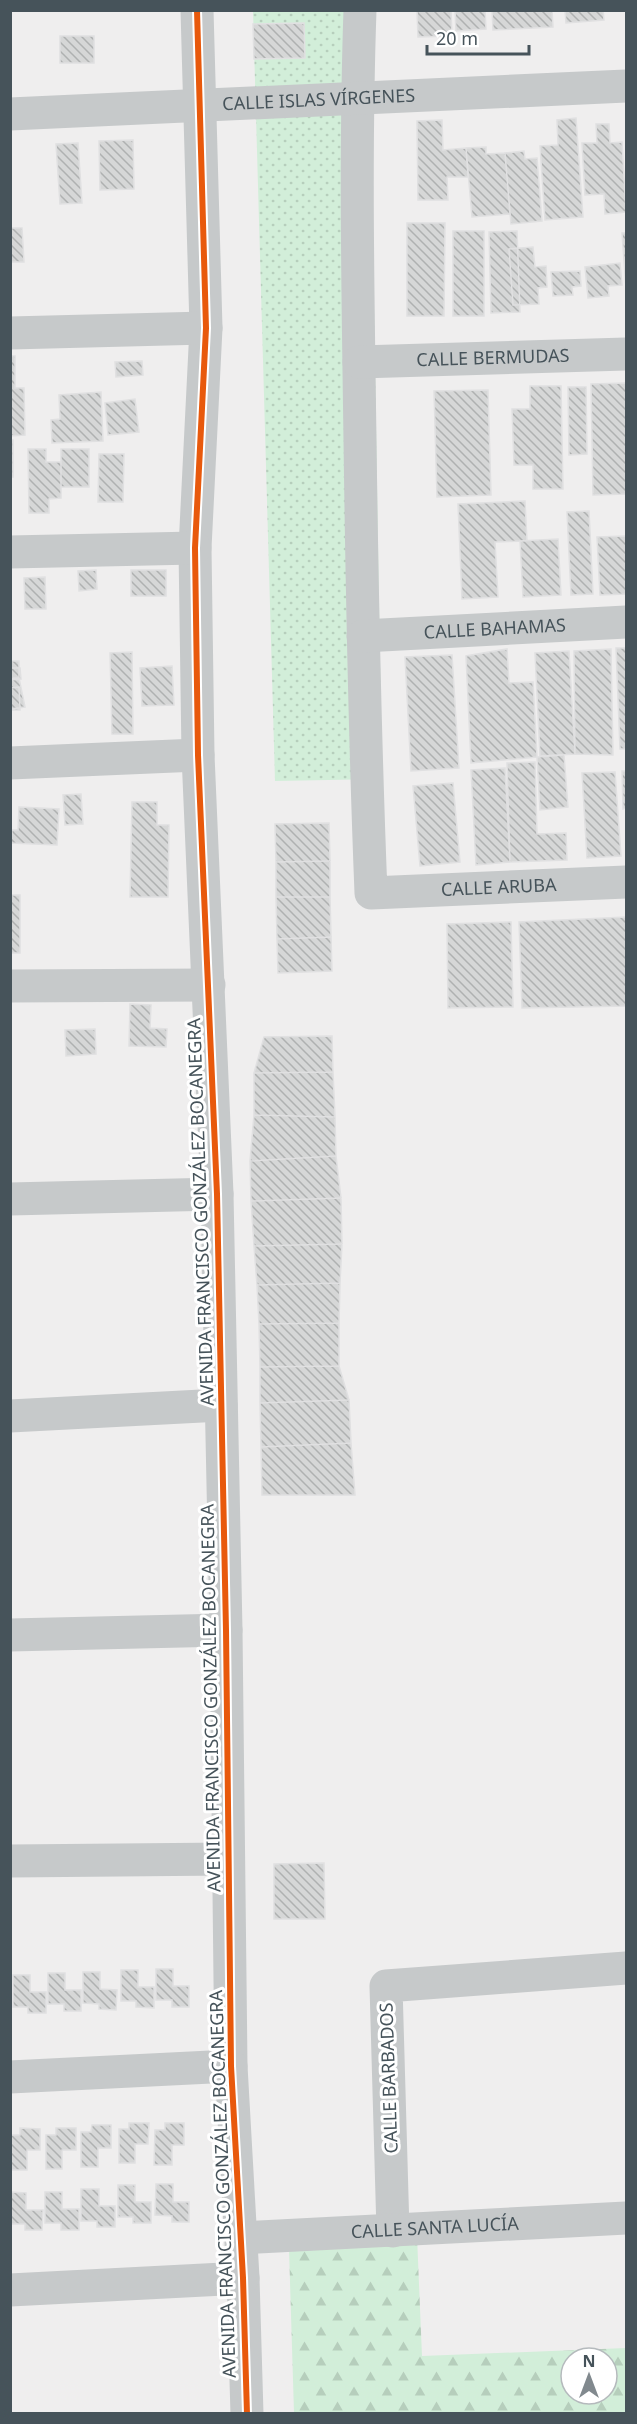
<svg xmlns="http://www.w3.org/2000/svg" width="637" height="2424" font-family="'Noto Sans',sans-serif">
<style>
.grass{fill:url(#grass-dots)}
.forest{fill:url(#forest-firs);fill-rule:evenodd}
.building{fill:url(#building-back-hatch);stroke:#e0e0e1;stroke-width:1.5}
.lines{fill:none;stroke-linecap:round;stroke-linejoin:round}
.minor{stroke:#c6c9ca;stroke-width:33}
.tertiary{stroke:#c6c9ca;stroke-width:33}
.cycleway-casing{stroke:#fff;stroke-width:10}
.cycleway{stroke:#e8590c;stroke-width:6}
.labels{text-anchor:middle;stroke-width:6;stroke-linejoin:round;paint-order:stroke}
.street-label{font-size:18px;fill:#46535a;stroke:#fff}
</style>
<defs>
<pattern id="grass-dots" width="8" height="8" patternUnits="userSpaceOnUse" patternTransform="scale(1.5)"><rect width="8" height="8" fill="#d2eed9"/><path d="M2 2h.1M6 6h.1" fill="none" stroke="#b6cebc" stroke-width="1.8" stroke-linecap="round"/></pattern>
<pattern id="forest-firs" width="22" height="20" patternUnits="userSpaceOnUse" patternTransform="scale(1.5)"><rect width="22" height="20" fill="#d2eed9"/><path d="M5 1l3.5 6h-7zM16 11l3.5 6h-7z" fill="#b6cebc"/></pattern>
<pattern id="building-back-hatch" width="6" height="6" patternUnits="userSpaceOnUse" patternTransform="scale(1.5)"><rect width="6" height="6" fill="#d6d7d7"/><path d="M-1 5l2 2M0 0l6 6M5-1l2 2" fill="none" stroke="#afb1b1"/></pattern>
</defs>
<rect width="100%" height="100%" fill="#efeeee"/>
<path class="grass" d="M253,11H369L382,779L275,781Z"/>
<path class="forest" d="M417,2236L422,2356L626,2348V2413H294L289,2249ZM571,2358H607V2394H571Z"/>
<path class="building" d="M417,10H451L452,36L418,37Z
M455,10H485L486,29L456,31Z
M492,10H552L553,27L493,30Z
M565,10H603L604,20L566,23Z
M304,23L305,58L254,59L253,24Z
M60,36H94V63H60Z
M576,118L583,217L545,220L540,146L558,145L557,120Z
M442,120L443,150L466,148L468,177H447L448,200H418L417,121Z
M596,124H609L610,143L622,142L626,212L605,214L604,194L585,195L582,143H597Z
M133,140L134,189L100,190L99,141Z
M78,143L82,203L60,204L56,144Z
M486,147V154L505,153L510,214L472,217L466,148Z
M524,151L525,159L537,158L542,221L511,224L505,153Z
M407,223H445L444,316H407Z
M10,228H22L24,262H10Z
M453,231H484V316H453Z
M517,231L520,312L491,313L489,232Z
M622,233H626V288Z
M533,247L535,267L546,266L547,287L538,288L539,304L513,305L509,249Z
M620,263L622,285L608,286L609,296L588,298L585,267Z
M580,271L581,286L572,287L573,295L553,296L551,272Z
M10,356H15V388H24L25,435L10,436Z
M142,361L143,375L116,377L115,362Z
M626,383V494L593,495L591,384Z
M530,386H561L563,489H533V465H514L512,409H530Z
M568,387H586L587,454L569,455Z
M488,390L491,495L437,497L434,391Z
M101,392L103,441L52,443L51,420L60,419L59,395Z
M135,399L139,432L108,435L105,403Z
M10,440H13V477H10Z
M28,449H46V462H61V498L49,499V513H29Z
M61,449H89V487H61Z
M99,454H124L123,502H98Z
M525,501L527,541L495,542L498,597L462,599L458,504Z
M589,511L593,594L571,595L567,512Z
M626,536V594L600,595L597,537Z
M558,539L561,595L523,597L520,541Z
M96,570L97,589L79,591L78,571Z
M131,570H166V596H131Z
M45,577L46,609H25L24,578Z
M616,648H626V749H620Z
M507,649L509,683L533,682L537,757L471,763L466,656Z
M611,649L613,755L575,754L574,651Z
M569,651L575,754L540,756L535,653Z
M132,652L133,734H112L110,653Z
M452,655L459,768L411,771L405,657Z
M10,661H19V678H10Z
M172,666L174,705L142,706L140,668Z
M10,668H20L21,679L10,680Z
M19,678L25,707L10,709V679Z
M19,687L20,710H10V688Z
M564,755L568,807L540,810L537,757Z
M535,762L537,834L566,833L567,860L510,862L507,763Z
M505,768L510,862L476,865L471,770Z
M622,771H626V808L623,809Z
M615,772L621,856L587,858L582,773Z
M453,783L460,862L420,866L413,786Z
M81,794L83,824L65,825L63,795Z
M132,802H157V825H169L168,897H130Z
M19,807L59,809L57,845L11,843L12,830H18Z
M329,823L330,861L276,862L275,824Z
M330,861V897H276V862Z
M10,895H20V953H10Z
M276,897H330L331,937L277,939Z
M626,917V1006L522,1008L519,922Z
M511,922L513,1007L448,1008L447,924Z
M331,937L332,971L278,973L277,939Z
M130,1004L151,1005L150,1028L167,1029L166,1047L129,1046Z
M95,1029L96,1054L66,1056L65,1030Z
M332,1036L333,1072L254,1073L264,1037Z
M333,1072L335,1117L254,1115V1073Z
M254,1115L335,1117L336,1156L250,1161Z
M336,1156L341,1198L251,1201L250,1161Z
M341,1198L342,1244L254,1246L251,1201Z
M342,1244L340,1283L257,1285L254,1246Z
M340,1283L339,1323L259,1324L257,1285Z
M339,1323V1366L260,1367L259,1324Z
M339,1366L349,1400L260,1403V1367Z
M349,1400L351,1443L261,1447L260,1403Z
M351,1443L355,1495H262L261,1447Z
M324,1863L325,1919H274V1864Z
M156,1969H173V1986H189V2007H172V2000H156Z
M121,1970H138V1987H154V2008L136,2007V2001H121Z
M83,1972H100V1989L117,1990L116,2010L99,2009V2004L83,2003Z
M48,1973H65V1990H81V2011H64V2004H48Z
M13,1975H30V1992H46V2013H28V2007H13Z
M129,2123H149L148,2144H135V2163H119V2129H129Z
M165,2123H184V2145H172V2165H154L155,2130H165Z
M92,2125H111V2148H98V2167H81V2132H91Z
M20,2128L40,2129V2150H27V2170H10V2135H20Z
M56,2128H76V2150H62V2169H46V2135H56Z
M156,2184H173V2202H189V2222H172V2216L155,2215Z
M118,2185H135V2202H151V2223H133V2217H118Z
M81,2189H99V2206H115V2227H97V2221H81Z
M10,2192L26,2193V2210H43L42,2230H25V2224H10Z
M45,2192H62V2209H79V2230H61V2223H45Z"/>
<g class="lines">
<g class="minor">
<path d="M197,10L206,328L195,548L198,755L217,1194L226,1630L231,2066L243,2278L247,2414"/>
<path id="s1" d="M360,10C355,154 358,297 360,440C362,591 365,742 371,893L626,882"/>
<path d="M10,333L206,328"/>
<path id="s2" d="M359,362L626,354"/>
<path d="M10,552L195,548"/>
<path id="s3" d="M363,636L626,622"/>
<path d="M10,763L198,755"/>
<path d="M10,986L209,985"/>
<path d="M10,1199L217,1194"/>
<path d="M10,1416L221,1405"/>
<path d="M10,1635L226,1630"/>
<path d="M10,1861L228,1859"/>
<path d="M10,2077L231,2066"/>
<path d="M393,2231L386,1986L626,1968"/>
<path id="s4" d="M241,2238L626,2218"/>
<path d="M10,2290L243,2278"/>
</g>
<path class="tertiary" id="s5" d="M10,114L626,86"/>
<defs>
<path id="cycleway" d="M197,10L206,328L195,548L198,755L217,1194L226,1630L231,2066L243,2278L247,2414"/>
</defs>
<use href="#cycleway" class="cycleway-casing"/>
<use href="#cycleway" class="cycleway"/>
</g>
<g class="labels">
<g class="street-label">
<text dy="6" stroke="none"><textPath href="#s5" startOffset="309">CALLE ISLAS VÍRGENES</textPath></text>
<text dy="6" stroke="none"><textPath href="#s2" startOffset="134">CALLE BERMUDAS</textPath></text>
<text dy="6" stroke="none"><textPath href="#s3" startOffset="132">CALLE BAHAMAS</textPath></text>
<text dy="6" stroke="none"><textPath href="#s1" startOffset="1011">CALLE ARUBA</textPath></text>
<text transform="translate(201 1212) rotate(-92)" y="6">AVENIDA FRANCISCO GONZÁLEZ BOCANEGRA</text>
<text transform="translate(211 1698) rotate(-91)" y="6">AVENIDA FRANCISCO GONZÁLEZ BOCANEGRA</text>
<text transform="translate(389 2078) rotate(-92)" y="6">CALLE BARBADOS</text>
<text transform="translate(223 2184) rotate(-92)" y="6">AVENIDA FRANCISCO GONZÁLEZ BOCANEGRA</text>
<text dy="6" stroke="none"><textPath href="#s4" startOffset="194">CALLE SANTA LUCÍA</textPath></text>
</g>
</g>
<rect width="637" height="2424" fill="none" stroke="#46535a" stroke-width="24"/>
<g transform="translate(589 2376)"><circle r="28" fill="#ffffff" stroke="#b5babd" stroke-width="1.5"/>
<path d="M0-4.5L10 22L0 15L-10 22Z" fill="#81898e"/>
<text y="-9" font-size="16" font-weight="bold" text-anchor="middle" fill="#46535a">N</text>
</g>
<path d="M427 45v9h102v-9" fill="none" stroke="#46535a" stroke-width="3"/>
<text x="436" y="45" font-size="18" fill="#46535a" stroke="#ffffff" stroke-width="4.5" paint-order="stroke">20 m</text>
</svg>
